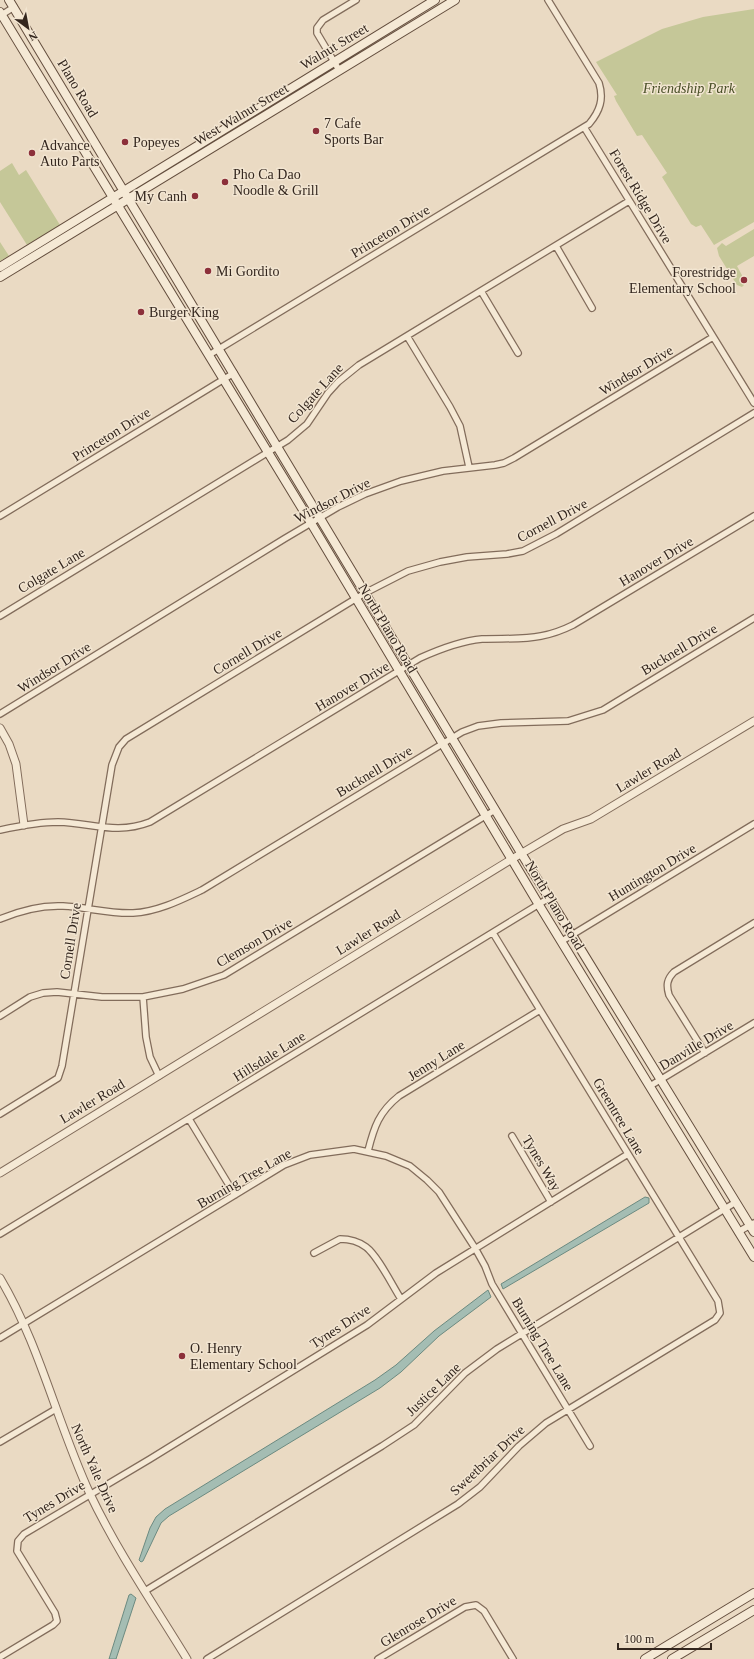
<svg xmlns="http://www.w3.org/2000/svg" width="754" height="1659" font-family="Georgia,serif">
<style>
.green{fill:#c5c798}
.water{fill:#a4bdb3;stroke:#6c8a80}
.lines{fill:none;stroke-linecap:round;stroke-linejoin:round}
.minor-casing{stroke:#826c5b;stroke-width:8}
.tertiary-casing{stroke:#826c5b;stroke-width:9}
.secondary-casing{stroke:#644e3e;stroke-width:10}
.minor{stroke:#f5e9d5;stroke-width:5.5}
.tertiary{stroke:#f5e9d5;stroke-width:7}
.secondary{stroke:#f5e9d5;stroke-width:8}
.poi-dot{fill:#8c303a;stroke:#f2e5d1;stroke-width:1.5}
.labels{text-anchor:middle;stroke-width:3;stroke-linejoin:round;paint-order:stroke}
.street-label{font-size:14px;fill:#33261e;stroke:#f2e5d1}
.park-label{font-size:14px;font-style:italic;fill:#484e26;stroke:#f2e5d1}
.poi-label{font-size:14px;fill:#33261e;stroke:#f2e5d1;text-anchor:start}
</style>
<rect width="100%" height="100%" fill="#eadac3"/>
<path class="green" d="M754,9V222L714,245L701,225L696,227L691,224L662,177L667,173L642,135L637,136L616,101L614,96L617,95L596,62L662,29L703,17Z
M12,163L19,175L26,170L60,225L27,245L0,202V171Z
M754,229V256L737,266L744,279V285L742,287L737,285L719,256L717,248L722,243L726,246Z
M0,242L9,256L0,261Z"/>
<path class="water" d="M645,1197L649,1198V1203L503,1289L501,1284Z
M488,1290L491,1297L439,1336L401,1372L380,1388L169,1516L161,1523L143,1561L141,1562L139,1560L150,1528L156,1517L165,1509L375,1380L396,1365L434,1331Z
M131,1594L136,1598L116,1659H109L129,1595Z"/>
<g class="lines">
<defs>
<path id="minor" d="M0,16L14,7
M339,70L317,33V28L323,20L356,0
M584,127L754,403
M556,246L592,308
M481,291L518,353
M407,336L450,407L460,426L469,467
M209,355L589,124C600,111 604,99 599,83L548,0
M0,516L234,373
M0,616L288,440L307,424L328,393L338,382L359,365L629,201
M0,714L284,539L338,507L365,494L401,481L443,471L495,465L504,463L514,458L713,337
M0,830C19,826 39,822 58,822C93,823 116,835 150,822L420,658C440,649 460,641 482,639C502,638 522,640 541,636C552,634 563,630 573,625L754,516
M0,919C19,911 42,905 63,906C86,907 109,914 133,913C157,912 181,900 202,890L462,732L478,726L501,723L568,721L603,710L754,618
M562,941L754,824
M143,997L146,1037L150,1057L159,1076
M0,1016L30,997L43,993L57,992L102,997H143L183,989L224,975L495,810
M705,1053L669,995C666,985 667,979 674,972L754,923
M650,1086L754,1023
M0,1114L58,1078L62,1066L112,765L119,747L126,739L365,593L408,571L440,562L467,557L507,554L523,551L556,534L754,413
M189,1119L235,1195
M512,1136L551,1202
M368,1151C374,1127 379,1112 399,1096L540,1010
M738,1232L754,1223
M0,1234L549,898
M314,1253L340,1239C349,1239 358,1241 366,1247C378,1256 392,1285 401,1299
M0,1338L284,1165L310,1155L354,1149L386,1156L410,1166L427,1180L439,1192L475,1248L485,1266L492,1284L590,1446
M0,1442L56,1409
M145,1591L382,1446L414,1425L465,1373L497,1349L736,1202
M0,1657L53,1625L57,1621L55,1613L17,1551L18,1541L24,1534L150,1459L367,1325L436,1273L628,1154
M207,1659L458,1504L480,1487L519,1446L546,1423L715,1320L720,1313L718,1301L493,933
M378,1659L465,1607L476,1605L484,1611L513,1659"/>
<path id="tertiary" d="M0,728L9,744L16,764L24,825
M0,1173L512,859L563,829L591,819L754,721
M0,1278C40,1345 57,1423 90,1494C117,1551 154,1605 187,1659"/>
<path id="secondary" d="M9,0L521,853L572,935L754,1232
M0,12L311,523L539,905L754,1257
M0,267L435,0
M0,277L455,0
M645,1659L754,1593
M672,1659L754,1610"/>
</defs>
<use href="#minor" class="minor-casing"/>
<use href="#tertiary" class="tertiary-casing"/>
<use href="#secondary" class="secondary-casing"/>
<use href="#minor" class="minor"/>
<use href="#tertiary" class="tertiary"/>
<use href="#secondary" class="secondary"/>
</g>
<g class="poi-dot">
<circle cx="316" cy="131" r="4"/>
<circle cx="125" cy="142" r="4"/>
<circle cx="32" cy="153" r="4"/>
<circle cx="225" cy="182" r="4"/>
<circle cx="195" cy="196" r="4"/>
<circle cx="208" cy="271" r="4"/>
<circle cx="744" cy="280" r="4"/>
<circle cx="141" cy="312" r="4"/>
<circle cx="182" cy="1356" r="4"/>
</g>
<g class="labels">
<g class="street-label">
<text transform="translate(334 46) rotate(-31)" y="5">Walnut Street</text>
<text transform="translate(78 88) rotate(59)" y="5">Plano Road</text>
<text transform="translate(241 114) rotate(-31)" y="5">West Walnut Street</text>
<text transform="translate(641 196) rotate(59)" y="5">Forest Ridge Drive</text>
<text transform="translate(390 231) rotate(-31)" y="5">Princeton Drive</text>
<text transform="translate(636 370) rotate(-31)" y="5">Windsor Drive</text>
<text transform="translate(315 393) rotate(-48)" y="5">Colgate Lane</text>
<text transform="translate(111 434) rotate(-32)" y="5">Princeton Drive</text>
<text transform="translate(332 500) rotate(-27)" y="5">Windsor Drive</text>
<text transform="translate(552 520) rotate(-28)" y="5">Cornell Drive</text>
<text transform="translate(656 561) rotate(-31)" y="5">Hanover Drive</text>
<text transform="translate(51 570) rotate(-31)" y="5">Colgate Lane</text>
<text transform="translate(388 628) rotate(59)" y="5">North Plano Road</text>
<text transform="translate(679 649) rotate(-31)" y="5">Bucknell Drive</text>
<text transform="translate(247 651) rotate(-31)" y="5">Cornell Drive</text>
<text transform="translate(54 667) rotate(-32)" y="5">Windsor Drive</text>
<text transform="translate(352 686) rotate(-31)" y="5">Hanover Drive</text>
<text transform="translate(648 770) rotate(-31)" y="5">Lawler Road</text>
<text transform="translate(374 771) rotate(-31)" y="5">Bucknell Drive</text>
<text transform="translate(652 872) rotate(-31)" y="5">Huntington Drive</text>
<text transform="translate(555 905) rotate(59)" y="5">North Plano Road</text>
<text transform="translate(368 932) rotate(-32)" y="5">Lawler Road</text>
<text transform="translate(70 941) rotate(-81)" y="5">Cornell Drive</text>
<text transform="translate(254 942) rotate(-30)" y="5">Clemson Drive</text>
<text transform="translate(696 1045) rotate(-31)" y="5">Danville Drive</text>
<text transform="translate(269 1056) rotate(-32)" y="5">Hillsdale Lane</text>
<text transform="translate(436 1060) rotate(-32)" y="5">Jenny Lane</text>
<text transform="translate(92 1101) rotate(-31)" y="5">Lawler Road</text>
<text transform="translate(619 1116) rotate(59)" y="5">Greentree Lane</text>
<text transform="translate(542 1163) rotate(59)" y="5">Tynes Way</text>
<text transform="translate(244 1178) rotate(-30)" y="5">Burning Tree Lane</text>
<text transform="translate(340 1326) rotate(-33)" y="5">Tynes Drive</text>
<text transform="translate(543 1344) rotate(59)" y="5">Burning Tree Lane</text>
<text transform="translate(433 1389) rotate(-44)" y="5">Justice Lane</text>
<text transform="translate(487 1460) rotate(-43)" y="5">Sweetbriar Drive</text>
<text transform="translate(95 1468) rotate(66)" y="5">North Yale Drive</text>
<text transform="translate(54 1501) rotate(-31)" y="5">Tynes Drive</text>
<text transform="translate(418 1621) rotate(-31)" y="5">Glenrose Drive</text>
</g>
<g class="park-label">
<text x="689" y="93">Friendship Park</text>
</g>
<g class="poi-label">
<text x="324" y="128">7 Cafe<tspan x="324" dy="16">Sports Bar</tspan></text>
<text x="133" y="147">Popeyes</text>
<text x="40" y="150">Advance<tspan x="40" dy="16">Auto Parts</tspan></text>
<text x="233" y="179">Pho Ca Dao<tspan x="233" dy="16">Noodle &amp; Grill</tspan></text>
<text x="187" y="201" text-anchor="end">My Canh</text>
<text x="216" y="276">Mi Gordito</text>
<text x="736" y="277" text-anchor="end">Forestridge<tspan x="736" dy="16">Elementary School</tspan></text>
<text x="149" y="317">Burger King</text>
<text x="190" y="1353">O. Henry<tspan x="190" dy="16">Elementary School</tspan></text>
</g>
</g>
<g transform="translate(28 28) rotate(148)" stroke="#f2e5d1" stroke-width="3" paint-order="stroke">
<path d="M0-3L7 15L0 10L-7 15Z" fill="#33261e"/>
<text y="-6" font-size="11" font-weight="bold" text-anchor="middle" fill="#33261e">N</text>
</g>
<path d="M618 1643v6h93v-6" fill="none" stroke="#33261e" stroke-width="2"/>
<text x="624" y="1643" font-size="12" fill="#33261e" stroke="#f2e5d1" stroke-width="3" paint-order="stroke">100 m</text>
</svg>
